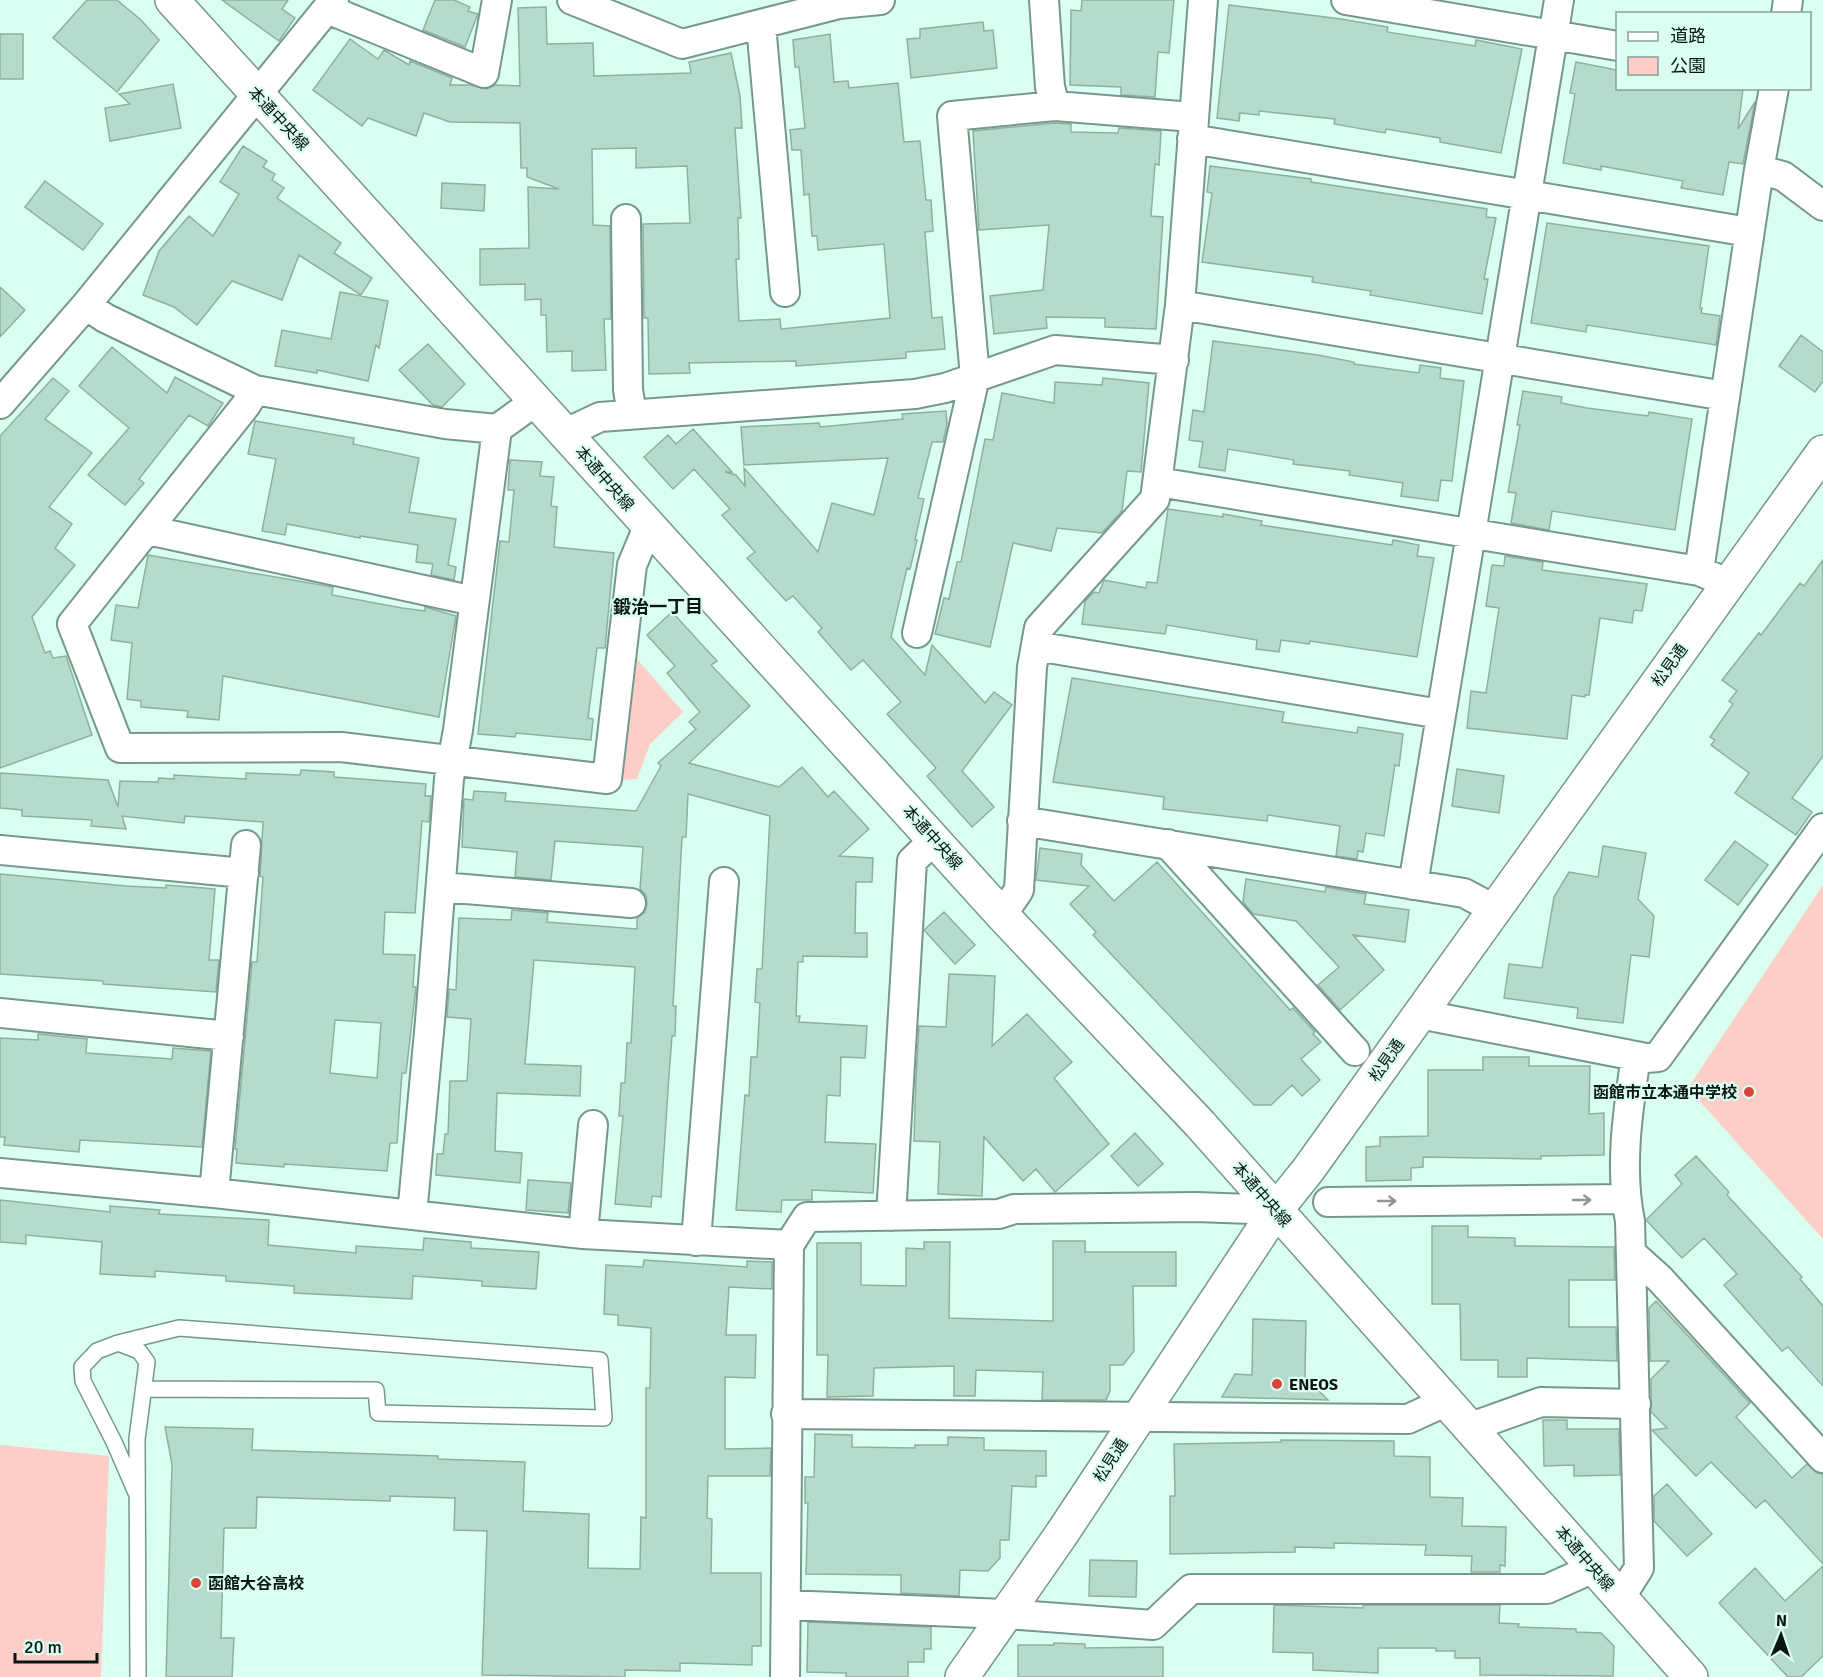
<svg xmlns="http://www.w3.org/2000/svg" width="1823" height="1677" font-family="Signika,'Noto Sans JP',sans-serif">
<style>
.green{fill:#fccec7}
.building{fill:#b6dacb;stroke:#8db0a1;stroke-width:1.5;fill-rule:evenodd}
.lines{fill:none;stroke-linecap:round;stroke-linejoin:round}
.service-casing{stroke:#76988a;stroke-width:18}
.minor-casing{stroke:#76988a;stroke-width:32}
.tertiary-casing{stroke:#76988a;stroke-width:36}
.service{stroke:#fff;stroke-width:15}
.minor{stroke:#fff;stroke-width:28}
.tertiary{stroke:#fff;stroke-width:33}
.oneway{stroke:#909694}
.poi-dot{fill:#d5473b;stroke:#dafeef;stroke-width:2}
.labels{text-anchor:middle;stroke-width:4.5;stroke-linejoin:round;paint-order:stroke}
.street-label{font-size:16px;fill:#091612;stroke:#dafeef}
.poi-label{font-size:16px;font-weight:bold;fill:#091612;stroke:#dafeef;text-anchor:start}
.neighbourhood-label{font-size:18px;font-weight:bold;fill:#091612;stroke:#dafeef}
</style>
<rect width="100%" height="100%" fill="#dafeef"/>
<path class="green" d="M637,659L683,712L650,744L637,779L622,780Z
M1823,885V1239L1688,1088Z
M0,1445L109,1456L101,1677H0Z"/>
<path class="building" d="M87,0H117L141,20L159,40L117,92L53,38Z
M222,0H288L282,9L295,18L279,41Z
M435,0H454L470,7L468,11L478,14L465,47L423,30Z
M1082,0H1174L1169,53L1158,52L1155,97L1121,95V87L1070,85L1071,10L1081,11Z
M1229,5L1341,19L1388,27L1387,32L1475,46L1476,40L1522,49L1501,153L1440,142V138L1386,129L1385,133L1334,124L1335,119L1259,111V115L1240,113L1239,121L1217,118Z
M546,7L547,44L593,43L594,76L691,73L689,62L731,53L740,96L742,128H735L741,218H738L739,259H736L739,321L780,319L781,329L890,318L884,244L818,250L817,236H812L809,194L804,195L801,150H792L790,130L805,128L799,67H795L793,40L830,34L834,82L848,81L849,88L898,83L904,142L920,141L926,200H931L933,231L925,232L932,318L942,317L945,349L906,352V358L796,366V361L689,363L690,373L649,374L648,318H644L643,224L690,223L687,166L636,168V148L592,149L593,225L610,226L611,319H604L606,370L572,371V351L547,352L546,315H541V299L525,300V284L480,285V249L529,248L528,187L559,189L527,177V168H521L520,123L450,122L424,113L416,136L368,118L362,126L313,90L350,39L378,59L384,50L409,65L410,61L452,78L450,85H470L487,89L495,85L520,86L518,8Z
M983,22L984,31L993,30L997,68L911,78L907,39L920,38V29Z
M0,34H23V79H0Z
M1576,62L1617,70V88H1743L1738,129L1755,102L1743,164L1729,162L1723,195L1681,188L1683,181L1601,166V170L1563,163L1575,94L1570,93Z
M173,84L181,128L110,141L105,108L130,104L119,94Z
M1055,123L1071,124V132L1118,133L1119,128L1161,131L1159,165L1155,164L1151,216L1163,217L1156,329L1105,327V318L1046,317L1047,328L994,334L990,296L1043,290L1049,225L979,230L973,131Z
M243,146L267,161L263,167L275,174L272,180L284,188L277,198L341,243L334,253L372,278L361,295L299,255L282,300L232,281L197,325L174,307L143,295L159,251L189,216L213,236L239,194L220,182Z
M1210,166L1311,179V182L1487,209L1486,217L1496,218L1484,279H1488L1482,314L1370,295L1371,291L1312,282L1313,277L1202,262L1212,193L1207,192Z
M45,181L103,224L83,250L25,207Z
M442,183L485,185L484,211L441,208Z
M1547,223L1709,246L1700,308H1702L1701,313L1720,316L1716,345L1587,325L1586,332L1531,323Z
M0,287L25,310L0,337Z
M340,292L388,301L379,348L376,345L368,381L317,370V373L275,366L282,330L331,339Z
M1801,335L1823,352V381L1815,392L1779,366Z
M1213,341L1318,355L1354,362V364L1419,373L1420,365L1441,368L1440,378L1464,381L1452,481L1441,480L1438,501L1401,496L1403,483L1349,475L1350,471L1293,464L1294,460L1228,449L1225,471L1199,467L1203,442L1189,440L1193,410L1204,412Z
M428,344L465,384L442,407L433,405L399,370Z
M112,347L167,393L175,377L223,403L208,426L189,415L139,479L144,483L125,505L88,475L129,428L79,386Z
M53,378L69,391L45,419L92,453L49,507L72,524L55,548L75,565L32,617L45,653L50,651L53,658L66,656L92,735L0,768V436Z
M1103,378L1149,383L1141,472L1127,471L1122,511L1102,533L1057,528L1051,551L1013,543L990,647L935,634L944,598L949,599L957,562H961L985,439L993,440L1002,393L1054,403L1055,382L1102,385Z
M1523,391L1562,397L1561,403L1587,408L1648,416L1649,412L1692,419L1675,530L1552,511L1549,530L1511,523L1516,493L1508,492L1520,425H1517Z
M946,411L947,424L943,442H932L918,498L924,499L915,540H917L910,569L907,568L891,637L925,675L932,645L985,703L994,692L1012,705L962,771L994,807L972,827L927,776L936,768L887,714L901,702L863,660L851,670L818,632L822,628L793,596L786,601L747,558L755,552L722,515L730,509L694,469L673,489L644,457L668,435L676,444L693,429L732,472H725L736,475L745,486L744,468L818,552L832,503L874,515L888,458L744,465L741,427L819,423L820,427L903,419L902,414Z
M255,421L354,438L353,444L419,458L409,512L456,519L448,565L456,567L454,580L431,575L433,564L416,562L418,545L360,536V538L287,524L285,535L262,531L276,459L248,454Z
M510,460L542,462L540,476L554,477L551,506L557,507L554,547L614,553L605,648H597L588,718L593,719L591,740L516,733L515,737L478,734L500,541L509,542L514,490H508Z
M1168,509L1223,517V514L1262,521L1261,525L1392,545L1393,540L1419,545L1417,556L1434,558L1417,657L1310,641L1309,644L1281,640L1279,652L1256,649L1257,640L1167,625L1165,634L1082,624L1085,601L1094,592L1099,593L1104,580L1146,588L1147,582L1157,583Z
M148,555L333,587L332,595L402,608L425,611V607L456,616L439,717L223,676L219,720L187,717L188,711L141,707V701L127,699L132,643L111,640L116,605L138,608Z
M1505,556L1543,562L1542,570L1647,584L1642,611L1634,610L1632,623L1600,618L1589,695H1585V697L1572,695L1567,739L1467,728L1471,691L1486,693L1499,608L1486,606L1492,565L1504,566Z
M1823,560V756L1792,798L1812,812L1796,835L1735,793L1749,773L1711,745L1715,740L1710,737L1733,704L1729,701L1737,691L1722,680L1759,633L1761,635L1800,583L1804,586Z
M672,612L717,661L711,665L750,706L689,763L779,787L802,767L828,797L834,791L869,829L839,856L873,858L872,882H856L855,933H867V957L803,956V962H798L796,1016H800L799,1022L867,1026L865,1058L841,1057L840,1096L827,1095L825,1142L876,1144L873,1193L812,1190V1200H782L781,1212L736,1210L745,1095L749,1096L751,1057H757L760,1003L755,1002L757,969H762L770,816L688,794L686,837H682L673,1006H676L675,1036H672L669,1075L661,1197L652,1196L651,1207L615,1204L623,1116H619L621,1083H625L627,1043H631L635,967L534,960L525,1064L581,1066L580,1096L497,1093L495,1151L522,1153L520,1183L436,1175L437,1154H443L445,1134H448L450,1081H467L471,1019L447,1017L449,989L456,990L459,918L511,920L512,910L548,913L547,922L637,929V918L645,912L647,904L646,895L640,889L643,847L555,841L551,880L515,877L517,852L462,847L464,799L473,800L474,791L506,793L505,801L636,811L661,766L658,763L696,729L689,722L700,712L667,673L675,666L647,635Z
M1072,678L1284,712L1282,722L1357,733L1358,727L1403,734L1399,766L1395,765L1384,836L1366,833L1363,852L1358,851L1357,859L1336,856L1340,826L1268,815L1267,821L1163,809L1164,797L1053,782Z
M1457,769L1504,776L1499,813L1452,806Z
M301,770L334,772V777L426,784L425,796H431L429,822L422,821L415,913L385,912L383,954L415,955L413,987H416L406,1073H402L397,1143H390L387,1171L284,1164V1167L236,1163L237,1149H235L252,962H257L263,877L260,876L263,822L185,816L184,823L122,816L126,829L91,826L92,820L22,816V810L0,808V773L108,780L118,807L120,781L158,782L159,778L174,779V775L246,779V773L300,775ZM335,1020L381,1023L377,1078L330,1073Z
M1735,841L1768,865L1738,905L1705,880Z
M1603,846L1646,853L1638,899L1654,916L1649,957L1631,955L1623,1023L1577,1018L1578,1008L1504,998L1509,964L1542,968L1554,897L1569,872L1598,877Z
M1040,848L1082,854L1081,865L1114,901L1157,862L1290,1010L1293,1008L1315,1032L1313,1034L1321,1042L1301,1059L1320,1080L1302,1096L1292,1085L1271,1105H1254L1093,935L1096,932L1070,904L1089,886L1036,880Z
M0,874L126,886L166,888V885L215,889L209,960H219L216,992L103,984V981L0,974Z
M1246,879L1325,892L1326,887L1353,892L1366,894L1364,904L1409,910L1405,942L1353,935L1384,970L1340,1010L1318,985L1339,967L1296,921L1253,914L1243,902Z
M944,912L975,945L955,964L924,930Z
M949,974L995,976L992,1046L1027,1014L1072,1062L1054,1078L1109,1144L1055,1192L1036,1169L1023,1181L984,1137L982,1196L938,1194L940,1142L914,1141L916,1078L919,1026L946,1027Z
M38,1034L87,1039L86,1053L172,1059L173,1048L211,1051L202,1147L80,1140L79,1152L4,1145L5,1137H0V1038L38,1040Z
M1483,1057H1529V1066H1590L1589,1114L1604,1113V1155L1541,1156V1159L1423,1157V1167L1411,1168V1180L1366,1181V1147L1380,1146V1137L1428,1136V1070H1483Z
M1135,1133L1163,1164L1138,1186L1111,1156Z
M1696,1156L1729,1192L1727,1195L1802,1277L1800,1279L1823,1306V1386L1788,1347L1782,1351L1724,1285L1737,1274L1704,1238L1682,1258L1646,1220L1682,1184L1675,1175Z
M528,1180L571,1183L568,1213L526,1210Z
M0,1200L110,1212V1206L160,1210L159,1214L269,1220L268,1245L356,1253V1246L423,1250L424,1238L471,1242V1248L539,1252L536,1289L482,1286V1281L413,1276L412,1299L294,1293V1286L226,1281V1276L155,1271V1277L100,1274L102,1242L26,1235V1244L0,1242Z
M1432,1226H1468V1237L1515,1238V1246L1614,1247L1615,1280H1569V1327H1616L1617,1361L1527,1358V1377H1498V1360H1461L1460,1304H1432Z
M1053,1241H1085V1252H1176V1286H1133L1134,1351L1123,1365H1110V1391L1106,1400H1042L1043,1372L976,1370L975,1396H954V1366L874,1368L873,1396L827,1397L828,1355H817V1243H861V1285L906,1286V1248L924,1249V1242H950L949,1318L1053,1321Z
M644,1260L747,1267V1261L772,1262V1289L729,1287L726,1335H756L755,1378L725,1377V1449L771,1448L770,1476H708L707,1518L712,1519L711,1573H761V1646H752V1665L680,1663V1671L625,1670V1677L482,1675L487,1531L454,1530L455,1498L390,1496V1501L257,1497L256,1528H224L221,1638H234L232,1677H166L172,1464L165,1427L253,1429L252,1450L438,1456V1459L525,1462L523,1511L589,1514L588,1568L640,1569L641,1517L646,1518V1388H650L651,1328L618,1325V1315L604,1314L606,1265L643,1267Z
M1656,1301L1750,1403L1736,1417L1792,1478L1807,1464L1817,1473L1823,1474V1564L1765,1500L1756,1508L1711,1462L1696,1476L1652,1430L1667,1428L1651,1412V1379L1669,1361H1650L1649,1308Z
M1253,1319L1306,1321L1305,1377L1328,1400L1222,1397L1235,1374L1252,1375Z
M1543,1420H1567V1429H1619L1620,1475L1574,1476V1465L1544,1466Z
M815,1434L852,1435V1447L915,1448V1445H948V1437L984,1438V1450L1046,1451V1476H1036V1487L1012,1486L1009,1540H1000V1558L988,1571L960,1570L959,1596L901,1593V1575L806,1574L808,1503H805V1477H814Z
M1281,1440L1394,1441V1456L1430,1457V1497L1463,1498L1462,1526L1506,1527L1505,1566L1500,1565V1572H1471L1472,1556L1425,1555L1426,1545L1334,1543V1548L1295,1547V1552L1170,1554V1496H1175L1174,1444L1281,1442Z
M1667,1484L1712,1534L1687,1556L1654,1521V1496Z
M1090,1560L1137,1561L1136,1597L1089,1596Z
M1823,1566V1656L1801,1677H1788L1719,1603L1755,1568L1785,1601Z
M1274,1605L1363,1608V1605H1500L1499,1623L1519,1624L1518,1627L1576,1629V1632L1601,1633L1614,1646L1613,1676L1480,1675V1658H1455V1651H1436V1648H1378V1673L1313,1670V1653L1273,1652Z
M808,1622L931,1627V1649H924V1662H908V1677H846V1673L807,1672Z
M1054,1643L1085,1644V1648L1163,1647V1677H1018V1645H1054Z"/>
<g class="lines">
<defs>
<path id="service" d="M118,1343L179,1328L600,1360L604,1418L378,1413L376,1390L144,1389
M137,1495L114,1442L83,1381L82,1367L97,1351L118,1343L139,1351L147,1362L137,1439L138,1677"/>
<path id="minor" d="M572,0L682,44L839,4L880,0
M1044,0L1050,87L1055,106
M1346,0L1618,46
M327,9L484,73L497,0
M1786,14L1788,0
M761,25L785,292
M1192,139L1749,232
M1759,170L1783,176L1823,206
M626,219L628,390L632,414
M86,305L105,318L255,390L445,424L497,429L536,401
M1180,305L1725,396
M255,390L246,405L72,624L120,748L341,747L607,779L632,565L648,527
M0,404L86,305L334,0
M566,433L600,417L915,394L945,388L1055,350L1174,360
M1158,482L1699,571L1728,583
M148,530L474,601
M1699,571L1759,170L1774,88
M917,633L975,377L952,116L1055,106L1193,117
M1036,646L1440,714
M1022,821L1464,893L1494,909
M1168,844L1355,1051
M0,850L244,873
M1413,885L1559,0
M441,887L631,903
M1002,915L1019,890L1032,667L1039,628L1155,499L1180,305L1203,0
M0,1013L229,1036
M1419,1014L1646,1058L1658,1057L1823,828
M0,1173L214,1193L583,1234L789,1245
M214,1193L246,845
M1328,1202L1626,1199
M412,1215L430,1021L449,779L458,730L497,429
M891,1216L912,861L935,839
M583,1234L593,1125
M696,1241L724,882
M1631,1253L1660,1279L1823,1458
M786,1414L1408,1419L1445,1402
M1471,1427L1541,1402L1636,1404
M1620,1598L1639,1568L1630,1221C1619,1167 1628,1110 1636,1056
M786,1605L1005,1614L1153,1625L1191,1589H1547L1594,1568
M785,1677L789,1245L807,1217L999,1214L1014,1209L1196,1207L1276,1210"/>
<path id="tertiary" d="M172,0L1002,915L1200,1124L1691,1677
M962,1677L1061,1535L1276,1210L1308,1170L1823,452"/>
</defs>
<use href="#service" class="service-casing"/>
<use href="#minor" class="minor-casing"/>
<use href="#tertiary" class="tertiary-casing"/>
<use href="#service" class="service"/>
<use href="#minor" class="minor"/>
<use href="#tertiary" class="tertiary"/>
</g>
<defs><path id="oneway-shaft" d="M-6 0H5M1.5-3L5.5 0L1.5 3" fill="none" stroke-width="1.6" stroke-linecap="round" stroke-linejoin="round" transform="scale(1.5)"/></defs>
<g class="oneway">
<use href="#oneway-shaft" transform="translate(1582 1200)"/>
<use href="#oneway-shaft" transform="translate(1387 1201)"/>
</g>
<g class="poi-dot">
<circle cx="1749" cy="1092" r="6"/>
<circle cx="1277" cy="1384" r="6"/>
<circle cx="196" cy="1583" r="6"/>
</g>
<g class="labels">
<g class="street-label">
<text transform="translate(279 118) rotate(47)" y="6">本通中央線</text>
<text transform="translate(605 478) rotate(49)" y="6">本通中央線</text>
<text transform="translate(1669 665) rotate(-54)" y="6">松見通</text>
<text transform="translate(933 837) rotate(48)" y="6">本通中央線</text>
<text transform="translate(1386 1060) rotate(-55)" y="6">松見通</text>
<text transform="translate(1262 1194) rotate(49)" y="6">本通中央線</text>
<text transform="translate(1110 1460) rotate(-57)" y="6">松見通</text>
<text transform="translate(1585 1558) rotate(49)" y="6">本通中央線</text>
</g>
<g class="poi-label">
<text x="1737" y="1098" text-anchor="end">函館市立本通中学校</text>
<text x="1289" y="1390">ENEOS</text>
<text x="208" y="1589">函館大谷高校</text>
</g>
<g class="neighbourhood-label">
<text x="658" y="613">鍛治一丁目</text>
</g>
</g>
<rect x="1616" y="12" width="195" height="78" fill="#dafeef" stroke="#86a197" stroke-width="1.5"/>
<rect x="1628" y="32" width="30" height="9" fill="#ffffff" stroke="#86a197" stroke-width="1.5"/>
<text x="1670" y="42" font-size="18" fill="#091612">道路</text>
<rect x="1628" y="57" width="30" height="18" fill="#fccec7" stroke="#86a197" stroke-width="1.5"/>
<text x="1670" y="72" font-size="18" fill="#091612">公園</text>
<g transform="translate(1781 1635) rotate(2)" stroke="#dafeef" stroke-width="4.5" paint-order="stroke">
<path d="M0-4.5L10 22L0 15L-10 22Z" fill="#091612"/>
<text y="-9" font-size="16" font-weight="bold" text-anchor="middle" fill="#091612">N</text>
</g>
<path d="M15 1653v9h82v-9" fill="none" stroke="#091612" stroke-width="3"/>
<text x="24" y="1653" font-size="18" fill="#091612" stroke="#dafeef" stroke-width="4.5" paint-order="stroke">20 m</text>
</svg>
